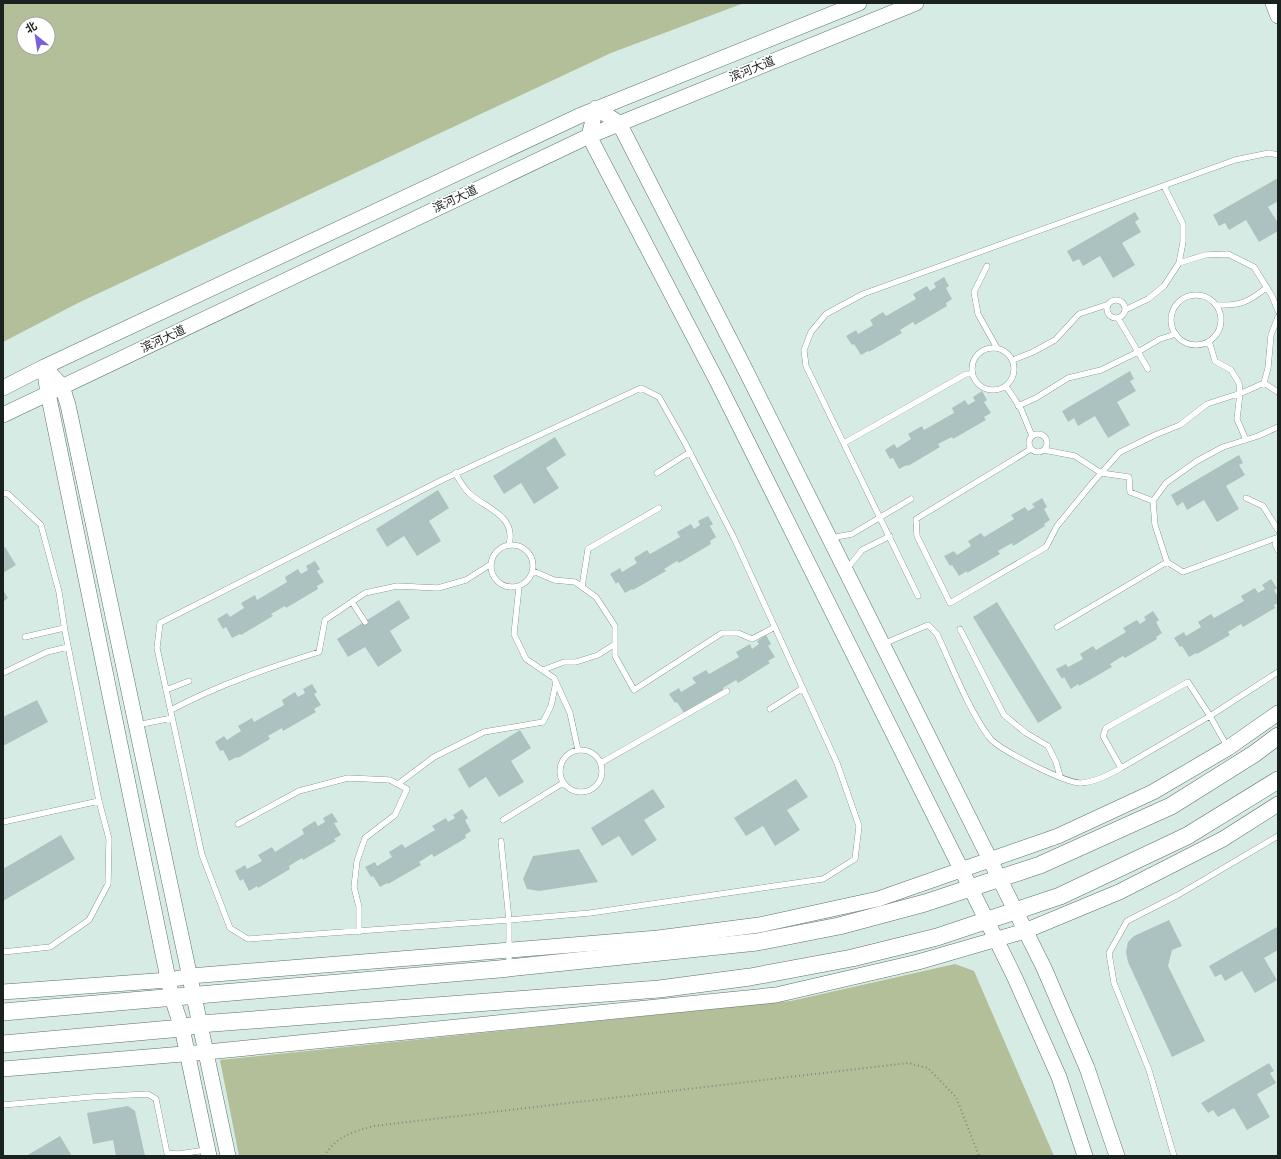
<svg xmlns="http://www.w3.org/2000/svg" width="1281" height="1159" font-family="'Fira Sans Condensed','Noto Sans SC',sans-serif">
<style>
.green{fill:#b2bf98;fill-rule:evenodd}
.building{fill:#acc2c1}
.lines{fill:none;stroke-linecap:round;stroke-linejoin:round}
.lane-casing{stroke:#5e7069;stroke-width:6}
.secondary-casing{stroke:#5e7069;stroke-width:16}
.primary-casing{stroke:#5e7069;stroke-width:18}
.path{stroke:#7d8b86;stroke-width:2;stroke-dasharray:1 3;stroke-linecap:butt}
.lane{stroke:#fff;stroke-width:5.5}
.secondary{stroke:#fff;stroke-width:15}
.primary{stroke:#fff;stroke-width:17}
.labels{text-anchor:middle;stroke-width:3.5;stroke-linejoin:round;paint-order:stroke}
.street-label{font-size:12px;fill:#1a221f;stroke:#fff}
</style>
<rect width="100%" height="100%" fill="#d6ebe3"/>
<path class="green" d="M3,3H744L611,53L78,303L3,342ZM24,24H48V48H24Z
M955,964L974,971L1054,1156H239L220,1060L791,1001Z"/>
<path class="building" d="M1278,178V201L1268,207L1278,223V231L1259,242L1246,220L1229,230L1225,223L1219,226L1213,215Z
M1135,212L1139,219L1135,222L1141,232L1122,243L1135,265L1113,278L1100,256L1083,266L1079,259L1073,262L1067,251Z
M944,277L949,286L946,288L952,299L946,303L947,306L915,325L913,322L900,330L902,333L869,352L868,351L861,355L854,344L852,345L846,336L856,330L858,334L873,325L870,320L883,312L886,316L916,299L913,294L927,286L930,291L936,287L934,283Z
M1130,371L1134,379L1130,381L1136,391L1117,402L1130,425L1108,438L1095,416L1078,426L1074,418L1068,422L1062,411Z
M982,391L987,400L984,402L991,413L984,417L986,420L953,439L952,437L938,444L940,447L908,466L907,465L899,469L893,458L890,459L885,450L894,444L897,448L911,439L908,434L922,426L924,430L954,413L952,408L965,400L968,405L975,401L973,397Z
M555,437L566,455L546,468L559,488L534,504L521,483L504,494L493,476Z
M1239,455L1243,463L1239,465L1245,475L1226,486L1239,509L1217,522L1204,500L1187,510L1183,502L1177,506L1171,495Z
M438,490L449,508L429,521L441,541L417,556L404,536L387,547L376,529Z
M1042,498L1047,507L1044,509L1050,520L1044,524L1045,526L1013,546L1012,543L998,551L1000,554L967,573V571L959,576L952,565L950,566L944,556L954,551L957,555L971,546L968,541L981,533L984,537L1014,519L1011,515L1025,507L1028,511L1035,507L1032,504Z
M708,516L713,524L710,526L716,537L710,541L711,544L679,563L677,561L664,569L666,571L633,590L632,589L625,593L618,582L616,584L610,574L620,568L622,572L637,563L634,558L647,550L650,554L680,537L677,532L691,524L694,529L700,525L698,521Z
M5,547L16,565L3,573V548Z
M315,561L320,569L317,571L324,582L317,586L318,589L286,608L285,606L271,614L273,616L241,635L240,634L232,638L226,627L223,629L217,619L227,613L230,617L244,608L241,603L255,595L257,600L287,582L285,577L298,569L301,574L308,570L306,566Z
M1271,579L1277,588L1274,590L1278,597V603L1274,605L1275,608L1243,627L1241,624L1228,632L1230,635L1197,654L1196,653L1189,657L1182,646L1180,647L1174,638L1184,632L1186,636L1201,627L1198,622L1211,614L1214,618L1244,601L1241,596L1255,588L1258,593L1265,589L1262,585Z
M3,590L8,598L3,602Z
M399,600L410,618L390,631L402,651L378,667L365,647L348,657L337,639Z
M997,602L1062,708L1038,723L973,617Z
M1153,611L1159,620L1156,622L1162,633L1156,637L1157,639L1125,658L1123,656L1110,664L1112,667L1079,686L1078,684L1071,689L1064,677L1062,679L1056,669L1066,664L1068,667L1083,659L1080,654L1093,646L1096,650L1126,632L1123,628L1137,620L1140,624L1146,620L1144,617Z
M766,635L771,644L768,646L775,657L768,661L770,663L738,683L736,680L723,688L724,691L684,713L677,702L675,703L669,694L679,688L681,692L696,683L692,678L706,670L709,674L739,657L736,652L750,644L752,649L759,644L757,641Z
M312,684L317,692L314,694L321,705L314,709L316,712L283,731L282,728L268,736L270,739L238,758L237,757L229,761L223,750L220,751L215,742L224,736L227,740L241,731L238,726L252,718L254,722L284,705L282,700L295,692L298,697L305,693L303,689Z
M37,700L48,722L3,746V717Z
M520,730L531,748L511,761L524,782L499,797L486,777L469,788L458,769Z
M796,779L808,797L787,810L800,830L775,846L763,826L746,836L734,818Z
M653,789L665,807L644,820L657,840L632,856L619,836L602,846L591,828Z
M462,809L468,818L465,820L471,831L465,835L466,838L434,857L432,854L419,862L421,865L388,884L387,883L380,887L373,876L371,877L365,867L375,862L377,866L392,857L389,852L402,844L405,848L435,830L432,826L446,818L448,822L455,818L453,815Z
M332,813L338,822L334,823L341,835L334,839L336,841L303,860L302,858L289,866L290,869L258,888L257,886L249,891L243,879L240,881L235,871L245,865L247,869L262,861L258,855L272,847L275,852L304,834L302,829L315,821L318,826L325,822L323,818Z
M61,835L75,859L3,901V869Z
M579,849L598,882L539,891L527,889L523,879L533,856Z
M1169,920L1182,946L1172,950L1168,966L1205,1041L1172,1057L1128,962L1126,952L1128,942L1134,936Z
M1277,927L1278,950L1264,958L1277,980L1255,993L1242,971L1225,981L1221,974L1215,977L1209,966Z
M1269,1063L1274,1071L1270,1073L1276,1083L1257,1094L1270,1117L1247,1130L1234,1108L1218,1117L1213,1110L1208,1113L1201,1103Z
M128,1106L135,1111L145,1156H116L113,1140L93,1144L87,1113Z
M60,1136L72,1156H26Z"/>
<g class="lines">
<defs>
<path id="lane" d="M1164,186L1183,224V242L1179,263
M987,266L974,292L978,314L997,348
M1171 320a25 25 0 1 1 50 0a25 25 0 1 1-50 0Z
M1107 309a9 9 0 1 1 18 0a9 9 0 1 1-18 0Z
M1217,305C1240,306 1249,302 1267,287
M1125,310L1148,299L1164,286L1179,263L1205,255L1228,254L1254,267L1272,296L1278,311
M1209,341L1215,361L1231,370L1239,383L1240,393L1237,419L1246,440
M972 369a21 21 0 1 1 42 0a21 21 0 1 1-42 0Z
M1013,360L1033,352L1055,340L1079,314L1109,304
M1148,369L1138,352L1160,339L1176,334
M1264,383L1278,392
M1006,386L1021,409L1032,436
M1018,406L1036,398L1068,378L1101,370L1138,352L1118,318
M1029 443a9 9 0 1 1 18 0a9 9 0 1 1-18 0Z
M844,443L966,374H972
M1031,449L916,519L917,536L950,603L1046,547L1057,526L1094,481L1120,452L1155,435L1180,425L1207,404L1244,392L1264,383L1268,368L1271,335L1278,317
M1044,450L1075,456L1101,473L1129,477L1130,492L1153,501
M455,473C459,479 463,487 468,492C483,508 517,514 509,545
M657,473L690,452
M3,493L8,494L41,525L59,592L65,631L99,801L109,839L108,884L89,920L50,947L3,952
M1246,498L1263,506L1278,530
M1278,537L1275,544L1278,550
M831,538L852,534L911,499
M1276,538L1183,572L1167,562L1155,525L1153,501L1166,483L1197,461L1223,447L1258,436L1278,427
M491 566a21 21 0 1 1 42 0a21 21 0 1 1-42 0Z
M847,569L862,550L890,536
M533,571L554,580L575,582L596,597L615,626V656L634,690L722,633H738L752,639L775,627
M519,587L514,634L526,659L554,678L570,713L578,750
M582,587L588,549L659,508
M918,596L806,366L804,350L811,332L826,314L863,294L1235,160L1269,153L1278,155
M352,602L365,622
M1057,627L1167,562
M960,629L1004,715L1026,733L1048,746L1056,762L1060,776
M25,637L64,628
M883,644L928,625L937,634C953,668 967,707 989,737C997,749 1067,784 1081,783C1095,782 1109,775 1121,768
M543,670L564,662H576L598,655L615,644
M3,673L47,652L68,647
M1188,682L1210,716L1121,768L1103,736L1106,728Z
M166,690L189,681
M770,709L803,688
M171,710C218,685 268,668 319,652L325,620L365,593L397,586L438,588L466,580L491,564
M137,725L172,718
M1228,748L1210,716L1278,672
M560 771a21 21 0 1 1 42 0a21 21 0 1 1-42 0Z
M601,763L727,691
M398,784L434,757L484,732L543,722L551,706L556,682
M503,820L563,783
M3,822L99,801
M238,824L299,791L348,778L390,780L407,789L395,815L365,838L357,861L354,887L359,907V932
M501,841L509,920L248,939L230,928L202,855L157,648L160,623L442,480L641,388L659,397L685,443L734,538L837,763L859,826L855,859L823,879L590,913L509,920V966
M3,1105L91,1097L148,1094L156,1099L167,1153L178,1154L206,1150
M1174,1156L1149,1070L1114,983L1109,953L1127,921L1178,895L1278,836"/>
<path id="secondary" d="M1273,3L1278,16
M3,388L44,367L579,116L859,3
M3,415L589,136L916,3
M3,992L169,980L190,976L658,938L759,925L878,899L1058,836L1153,792L1228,748L1278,713
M3,1069L207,1052L776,995L918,962L1025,931L1119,892L1223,839L1278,804
M209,1156L182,1028L172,998L48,393L44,367L62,386L68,405L228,1156
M1085,1156L1059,1077L1015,978L987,921L718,383L589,136L596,108L619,123L745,369L1044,968L1087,1068L1117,1156"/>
<path id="primary" d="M3,1012L499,969L757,942L839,926L925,903L1040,865L1171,806L1254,754L1278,736
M3,1044L182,1028L200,1024L659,989L750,977L852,958L937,937L1060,896L1187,836L1278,780"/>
</defs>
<use href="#lane" class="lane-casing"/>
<use href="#secondary" class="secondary-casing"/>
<use href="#primary" class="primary-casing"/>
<path class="path" d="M324,1156C337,1136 352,1132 374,1126L908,1063L928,1068L956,1097L979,1156"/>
<use href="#lane" class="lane"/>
<use href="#secondary" class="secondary"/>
<use href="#primary" class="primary"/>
</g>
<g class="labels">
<g class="street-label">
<text transform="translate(752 69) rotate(-22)" y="4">滨河大道</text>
<text transform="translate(455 199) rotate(-25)" y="4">滨河大道</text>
<text transform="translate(163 339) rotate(-25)" y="4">滨河大道</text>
</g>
</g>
<rect width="1281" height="1159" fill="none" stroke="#1a221f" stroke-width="8"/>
<g transform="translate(36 36) rotate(330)"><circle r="19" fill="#ffffff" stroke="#a3a7a5"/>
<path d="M0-3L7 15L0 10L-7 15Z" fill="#7a61db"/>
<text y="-6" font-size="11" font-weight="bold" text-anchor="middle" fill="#1a221f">北</text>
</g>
</svg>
